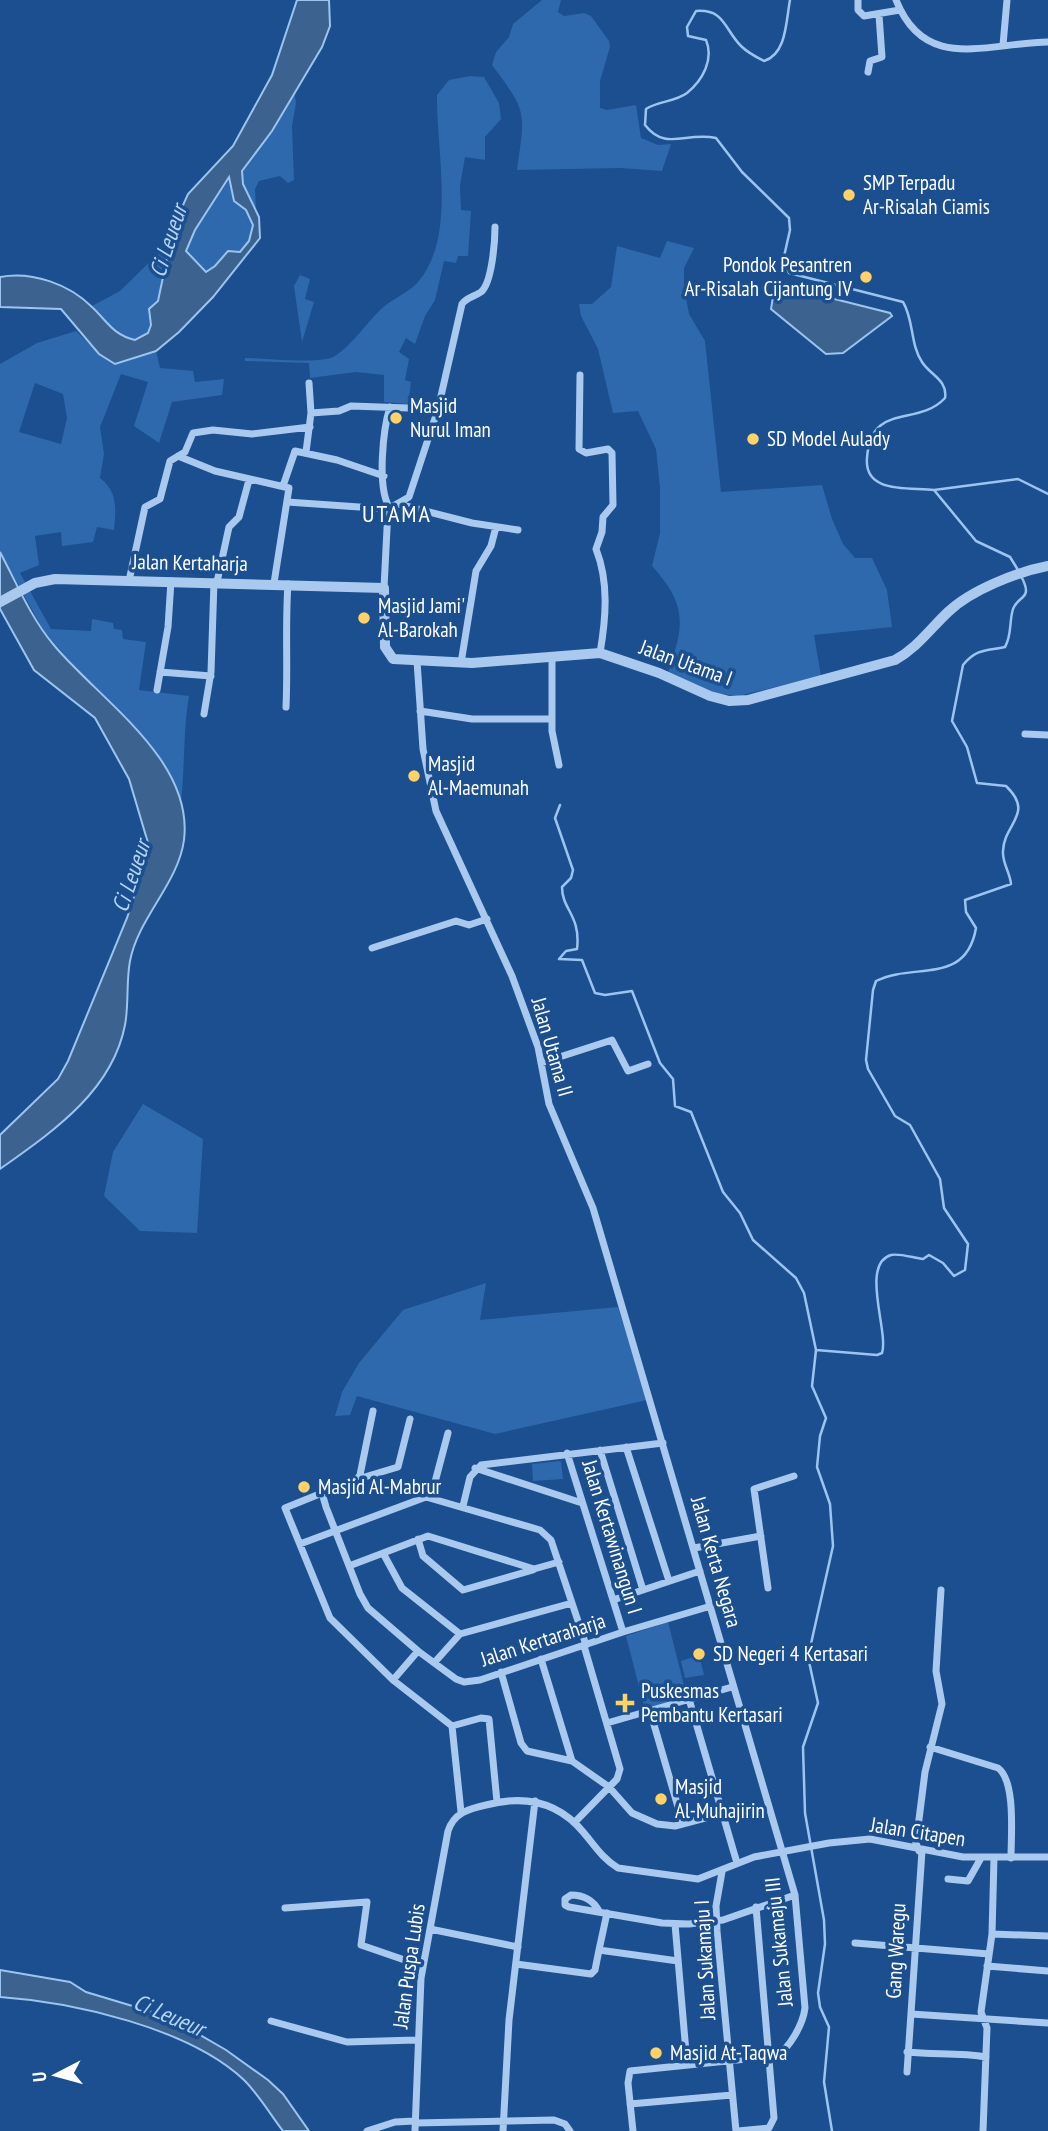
<svg xmlns="http://www.w3.org/2000/svg" width="1048" height="2131" font-family="'PT Sans Narrow',sans-serif">
<style>
.green{fill:#2e69ad;fill-rule:evenodd}
.water{fill:#3c6290;stroke:#9cc4f0;stroke-width:2;fill-rule:evenodd}
.lines{fill:none;stroke-linecap:round;stroke-linejoin:round}
.stream{stroke:#9cc4f0;stroke-width:2.5}
.minor{stroke:#a9c9ee;stroke-width:7}
.tertiary{stroke:#a9c9ee;stroke-width:10}
.poi-dot{fill:#ffd166;stroke:#1b4f8f;stroke-width:2.5}
.labels{text-anchor:middle;stroke-width:7;stroke-linejoin:round;paint-order:stroke}
.poi-label{font-size:21px;fill:#fff;stroke:#1b4f8f;text-anchor:start}
.street-label{font-size:21px;fill:#fff;stroke:#1b4f8f}
.water-label{font-size:23px;font-style:italic;fill:#b5d3f5;stroke:#1b4f8f}
.quarter-label{font-size:24px;letter-spacing:2px;fill:#fff;stroke:#1b4f8f}
</style>
<rect width="100%" height="100%" fill="#1b4f8f"/>
<path class="green" d="M542,0H561L558,12L564,16L584,13L591,16L609,41L610,47L600,81V108L607,110L636,105L641,138L658,145L671,144L662,171L620,168L517,170C525,112 528,113 492,65L496,52L509,37L513,24Z
M470,76L484,77L499,103L501,119L485,137V160L465,157L460,186L461,210L471,211L468,256H458L456,263L444,261L435,300L425,316L415,344L406,338L399,352L409,359L405,380L411,382L408,404L384,402V375L356,372L310,378L309,363L245,361V358C264,358 321,365 335,356C352,345 365,325 379,311C391,299 407,294 418,282C457,237 436,150 437,95L449,80Z
M294,89L296,103L292,126L294,180L288,183L280,176L259,181L255,189L256,209L243,184L242,171L272,131Z
M228,177L234,201L246,210L253,225L249,241L239,252L228,251L215,266L206,272L186,252L195,230Z
M667,241L694,248L684,268V287L689,314L705,341L721,492L822,485L832,519L843,544L855,558H872L887,590L892,627L814,635L821,676L738,696L712,693L668,673C684,625 688,606 652,566L660,533V488L656,449L638,411L613,413L598,349L581,316L579,304H592L611,287L617,246L660,258Z
M170,242L158,302L149,309L151,325L148,333L135,340L112,331L92,306L120,291Z
M300,275L310,279L305,299L314,302L302,342L294,286Z
M76,331C110,364 110,367 156,351L160,368L193,371L195,382L224,379L222,395L172,402L159,443L134,426L148,382L121,374L100,427L104,454L100,478C118,492 116,509 114,530L97,527L93,542L62,546L61,532L35,536L39,565L20,573L51,629L91,631L92,619L113,623L114,629L122,630L123,639L146,642L139,690L189,696C183,731 185,767 181,802L163,764L45,633L0,552V364L37,343ZM35,383L63,394L67,418L61,444L19,432Z
M143,1104L203,1139L197,1233L140,1231L104,1196L113,1152Z
M486,1283L480,1320L618,1307L647,1400L495,1434L357,1396L350,1415L335,1416L342,1392L359,1363L403,1310Z
M561,1461L563,1479L533,1481L532,1464Z
M668,1622L687,1697L645,1710L626,1636Z
M699,1655L704,1675L685,1678L681,1661Z"/>
<path class="water" d="M297,0H329L330,26L322,47L272,131L242,171L243,184L259,217L260,238L213,297L179,332L156,351L115,364L99,354L61,309L0,307V277C32,271 69,284 92,307C107,321 113,335 135,340L148,333L151,325L149,309L158,301L174,225L188,194L233,146L272,75ZM229,177L234,201L246,210L253,225L249,241L240,252L228,251L215,266L206,272L186,251L195,230Z
M775,284L890,313L892,316L843,353L826,354L771,309Z
M0,552C16,582 31,618 53,644C98,699 194,759 184,840C178,884 138,918 130,961C126,982 129,1004 125,1025C112,1092 52,1132 0,1169V1135L58,1079L68,1061L127,918L148,853V843L129,779L95,718L34,670L0,609Z
M0,1970L70,1982L86,1992L169,2017L226,2050L268,2080L283,2094L309,2131H283C270,2114 259,2095 244,2080C189,2028 73,2002 0,1997Z"/>
<g class="lines">
<path class="stream" d="M790,0C786,20 787,54 764,61C756,57 748,53 741,46C724,29 725,9 696,11L687,27L688,36L706,40C714,59 703,80 687,93C675,102 658,101 646,109L645,125C666,152 686,131 716,138L742,172L789,218L790,230L783,261L789,273L903,302C914,320 910,344 922,362C930,375 948,380 945,398C917,428 871,401 867,458C864,494 909,487 934,490L976,541L1010,557L1018,570
M934,490L1018,479L1048,494
M560,805L555,818L573,870L571,878L562,887C562,910 581,915 577,949L566,951L559,959L582,960L595,993L605,995L632,991L660,1063L673,1079L675,1106L691,1112L723,1192L740,1213L753,1240L796,1278L804,1293L816,1350L812,1386L826,1418L820,1436L817,1467L830,1504L833,1546L808,1657L818,1703L803,1747L805,1813L824,1920L825,1944L818,1993L820,2007L829,2027L824,2082L832,2131
M816,1350L877,1355L882,1353C889,1332 860,1264 891,1255C899,1253 914,1258 923,1259L929,1255L943,1263L954,1276L965,1270L968,1244L944,1208L940,1179L910,1125L895,1116L868,1069L866,1060L873,990L876,981C914,962 966,986 976,928L966,912L965,900L1011,884C1010,872 1002,863 1003,851C1004,823 1035,814 1006,786L977,783L967,747L952,721L963,665C977,648 987,651 1005,647C1012,635 1009,622 1013,609C1018,595 1034,600 1021,576"/>
<path class="minor" d="M858,0V10L864,16L900,10
M896,0C925,73 986,43 1048,42
M1003,45L1007,0
M868,72L870,61L882,57L879,15
M580,375L579,449L586,453L608,449L612,453L613,505L603,517L602,532L596,549C609,582 606,618 600,653
M311,413L339,411L351,406L438,409
M306,452L311,413L309,383
M178,456L215,471L289,488L274,583
M283,486L295,451L337,460L384,476
M287,502L388,509
M398,504L472,523L518,530
M389,507C377,486 383,429 390,407
M129,581L145,507L160,499L170,461L185,452L193,433L213,430L252,434L310,427
M217,582L229,527L239,517L249,480
M384,588L388,509L409,497L438,409L462,304C467,297 474,297 481,292C492,283 495,241 495,227
M552,656V731L559,765
M417,661L423,749L436,811L512,976L538,1047L549,1104L593,1208L795,1895L805,2008C803,2024 790,2048 776,2056L630,2071L628,2083L633,2131
M461,663L476,571L491,546L496,527
M160,672L211,676
M157,690L168,627L171,581
M286,707C288,665 285,626 288,584
M420,711L472,719H552
M204,714L211,672L214,582
M1025,734L1048,735
M372,948L456,921L469,925L487,919
M541,1063L612,1040L628,1071L648,1064
M373,1411L360,1475L357,1479L322,1493L326,1507L360,1594L368,1608L418,1651L456,1679L464,1682L480,1680L623,1632L711,1606
M626,1447L669,1581
M600,1450L643,1590
M567,1453L623,1632
M475,1468L582,1503
M358,1479L398,1467L410,1419
M322,1493L285,1508L330,1618L393,1680L452,1726L461,1812
M431,1497L448,1433
M463,1506L470,1477L481,1465L663,1443
M418,1539L423,1556L463,1590L533,1570
M300,1544L426,1497L540,1530L551,1540L586,1645
M694,1548L761,1536
M383,1553L402,1588L460,1634L572,1603
M349,1566L428,1536L534,1569L559,1562
M768,1588L754,1489L794,1476
M613,1600L700,1571
M541,1659L572,1761
M434,1663L460,1634
M501,1672L521,1743L527,1751L572,1761L609,1787L632,1813L657,1824L675,1826L724,1813
M393,1680L418,1651
M689,1699L737,1863
M650,1711L683,1824
M607,1723L732,1687
M452,1726L481,1718L489,1719L497,1802
M930,1747L998,1768C1016,1781 1011,1836 1011,1858
M575,1822L617,1779L620,1769L584,1646
M919,1851L916,1843L925,1772L942,1704L936,1671L941,1590
M722,1872L716,1906L717,1931L736,2131
M948,1879L968,1881L981,1858
M285,1908L367,1902L361,1945L422,1966
M599,1911C593,1900 583,1895 571,1895L565,1899V1905L569,1907L662,1923L689,1924L723,1920L795,1895
M607,1913L599,1950L678,1961
M675,1924L687,2064
M430,1929L518,1947
M992,1934L1048,1936
M855,1943L989,1954
M516,1964L591,1974L595,1970L599,1950
M987,1966L1048,1971
M911,2014L1048,2023
M271,2021L347,2042L416,2040
M907,2052C934,2055 959,2052 986,2057
M907,2072L922,1851
M630,2104L732,2095
M415,2123L554,2120L565,2124L570,2131
M367,2131L395,2122L415,2121
M415,2131L421,1978L448,1831C454,1813 468,1809 486,1805C524,1795 558,1801 584,1833C595,1846 603,1859 618,1868L698,1879L754,1857L829,1843L870,1839L963,1857H1048
M503,2131L509,2020L535,1801
M738,2131L769,2128L774,2118L756,1907
M983,2131L987,2028L981,2012L992,1934L994,1858"/>
<path class="tertiary" d="M0,602L35,583L55,579L384,588L385,647L393,659L472,663L600,653L659,673L710,696L729,701L748,700L895,660C917,648 930,629 948,612C971,590 1017,572 1048,566"/>
</g>
<g class="poi-dot">
<circle cx="849" cy="195" r="7"/>
<circle cx="866" cy="277" r="7"/>
<circle cx="396" cy="418" r="7"/>
<circle cx="753" cy="439" r="7"/>
<circle cx="364" cy="618" r="7"/>
<circle cx="414" cy="776" r="7"/>
<circle cx="304" cy="1487" r="7"/>
<circle cx="699" cy="1654" r="7"/>
<path d="M621.5 1692.5h7v7h7v7h-7v7h-7v-7h-7v-7h7z"/>
<circle cx="661" cy="1799" r="7"/>
<circle cx="656" cy="2053" r="7"/>
</g>
<g class="labels">
<g class="poi-label">
<text x="863" y="190">SMP Terpadu<tspan x="863" dy="24">Ar-Risalah Ciamis</tspan></text>
<text x="852" y="272" text-anchor="end">Pondok Pesantren<tspan x="852" dy="24">Ar-Risalah Cijantung IV</tspan></text>
<text x="410" y="413">Masjid<tspan x="410" dy="24">Nurul Iman</tspan></text>
<text x="767" y="446">SD Model Aulady</text>
<text x="378" y="613">Masjid Jami'<tspan x="378" dy="24">Al-Barokah</tspan></text>
<text x="428" y="771">Masjid<tspan x="428" dy="24">Al-Maemunah</tspan></text>
<text x="318" y="1494">Masjid Al-Mabrur</text>
<text x="713" y="1661">SD Negeri 4 Kertasari</text>
<text x="641" y="1698">Puskesmas<tspan x="641" dy="24">Pembantu Kertasari</tspan></text>
<text x="675" y="1794">Masjid<tspan x="675" dy="24">Al-Muhajirin</tspan></text>
<text x="670" y="2060">Masjid At-Taqwa</text>
</g>
<g class="street-label">
<text transform="translate(190 563) rotate(1)" y="7">Jalan Kertaharja</text>
<text transform="translate(686 663) rotate(20)" y="7">Jalan Utama I</text>
<text transform="translate(552 1047) rotate(74)" y="7">Jalan Utama II</text>
<text transform="translate(612 1537) rotate(73)" y="7">Jalan Kertawinangun I</text>
<text transform="translate(716 1562) rotate(74)" y="7">Jalan Kerta Negara</text>
<text transform="translate(543 1640) rotate(-18)" y="7">Jalan Kertaraharja</text>
<text transform="translate(918 1832) rotate(9)" y="7">Jalan Citapen</text>
<text transform="translate(779 1942) rotate(-96)" y="7">Jalan Sukamaju III</text>
<text transform="translate(896 1951) rotate(-87)" y="7">Gang Waregu</text>
<text transform="translate(705 1960) rotate(-93)" y="7">Jalan Sukamaju I</text>
<text transform="translate(409 1966) rotate(-82)" y="7">Jalan Puspa Lubis</text>
</g>
<g class="water-label">
<text transform="translate(168 241) rotate(-72)" y="8">Ci Leueur</text>
<text transform="translate(131 876) rotate(-71)" y="8">Ci Leueur</text>
<text transform="translate(169 2015) rotate(23)" y="8">Ci Leueur</text>
</g>
<g class="quarter-label">
<text x="397" y="522">UTAMA</text>
</g>
</g>
<g transform="translate(56 2075) rotate(264)" stroke="#1b4f8f" stroke-width="5" paint-order="stroke">
<path d="M0-5L12 26L0 18L-12 26Z" fill="#ffffff"/>
<text y="-10" font-size="19" font-weight="bold" text-anchor="middle" fill="#ffffff">U</text>
</g>
</svg>
